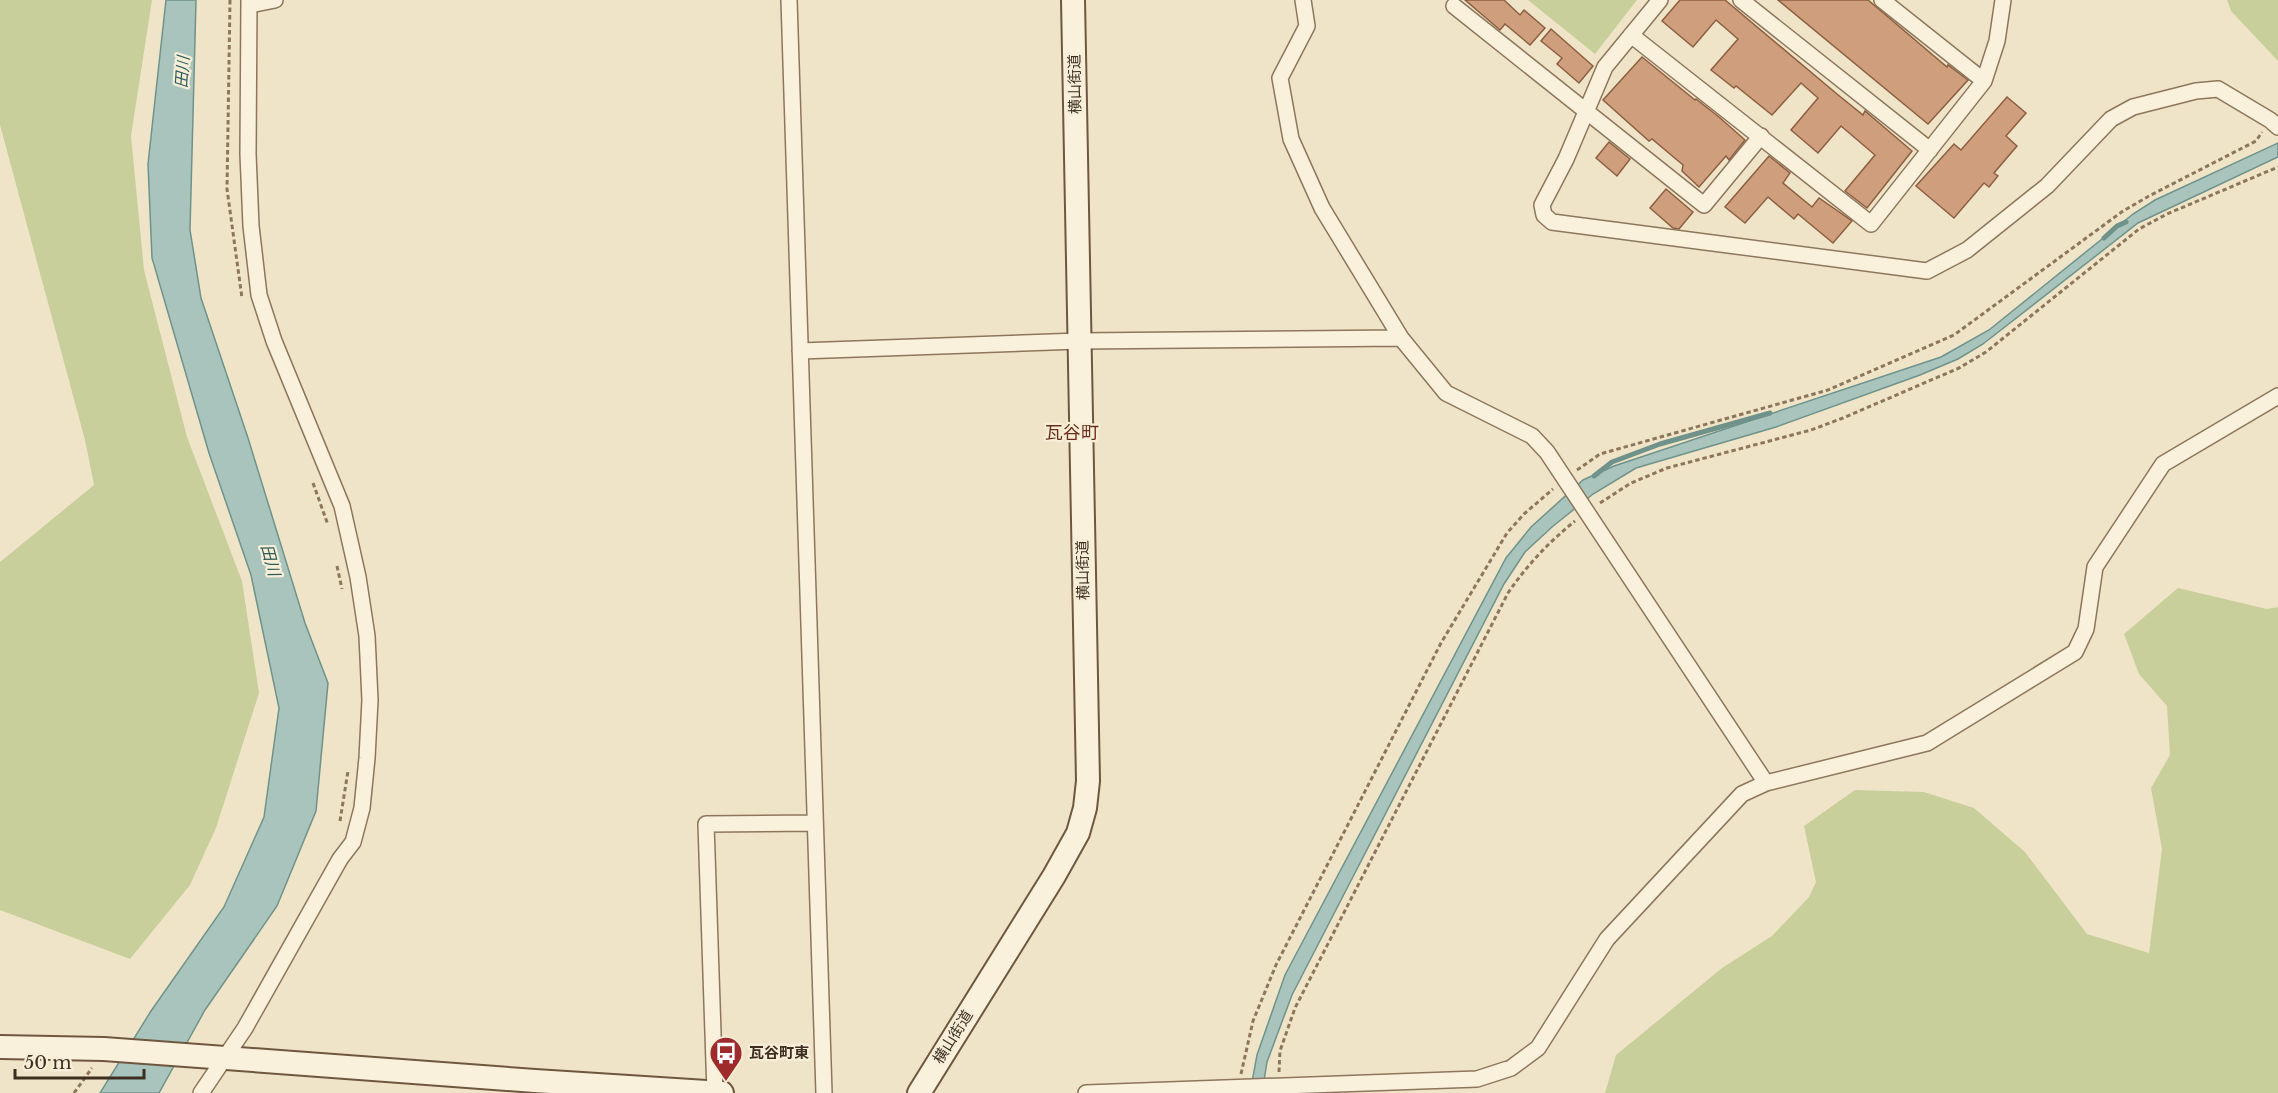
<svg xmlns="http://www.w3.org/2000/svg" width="2278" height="1093" font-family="'Libre Baskerville','Noto Sans JP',serif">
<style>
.green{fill:#c9cf9b}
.water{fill:#a9c4bc;stroke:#6f938a;stroke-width:1.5}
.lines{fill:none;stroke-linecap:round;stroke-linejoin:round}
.stream{stroke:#6f938a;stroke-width:5}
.building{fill:#cf9f7d;stroke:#8d5f41;stroke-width:1.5}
.street-casing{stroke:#8d765c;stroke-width:18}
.secondary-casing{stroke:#6f573f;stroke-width:26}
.path{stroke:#8d765c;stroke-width:3;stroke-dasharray:4.5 3;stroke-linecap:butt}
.street{stroke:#faf1dc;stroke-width:15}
.secondary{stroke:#faf1dc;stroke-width:22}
.labels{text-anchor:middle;stroke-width:4.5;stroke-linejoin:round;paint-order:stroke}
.street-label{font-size:15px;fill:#3d2e20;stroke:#f7eed8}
.poi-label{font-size:15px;font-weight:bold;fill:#3d2e20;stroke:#f7eed8;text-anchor:start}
.water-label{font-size:16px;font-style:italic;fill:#2f5d5a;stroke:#f7eed8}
.quarter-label{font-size:18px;fill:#6b2e1e;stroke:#f7eed8}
</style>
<rect width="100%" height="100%" fill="#f0e4c8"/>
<path class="green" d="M0,0H152L131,136L144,270L187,437L242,581L259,693L216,828L190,885L130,959L0,910V562L94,485L85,440L0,125Z
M1528,0H1637L1595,54Z
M2227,0H2278V61L2231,11Z
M2178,588L2267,609L2278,607V1093H1605L1616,1055L1722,968L1772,936L1809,897L1816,882L1804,826L1855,790L1924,792L1974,808L2025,852L2087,934L2149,953L2162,849L2151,788L2170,755L2167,706L2139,674L2124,634Z"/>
<path class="water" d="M166,0H196L190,230L201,298L248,438L305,623L328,683L316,811L277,906L205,1010L159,1093H100L151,1011L224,907L264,817L279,708L251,575L209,453L152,258L148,164Z
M2278,143V157L2138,223L1983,344L1958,359L1920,375L1776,427L1636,468L1593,494L1552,527L1525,552L1504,584L1292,995L1267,1062L1262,1093H1250L1257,1055L1285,975L1506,558L1531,527L1583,480L1614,466L1941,357L1989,330L2133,214L2155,200Z"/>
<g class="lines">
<path class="stream" d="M2104,238L2117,226L2126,222
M1594,476L1612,462L1660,444L1770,413"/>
</g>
<path class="building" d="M1465,0H1504L1520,15L1524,10L1545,28L1530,45L1505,24L1500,30Z
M1680,0H1725L1837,94L1863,115L1865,111L1912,151L1867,208L1845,191L1875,155L1841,126L1818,153L1791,130L1818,98L1801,83L1772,115L1736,86L1734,88L1711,70L1738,39L1716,20L1693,47L1662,21Z
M1778,0H1868L1947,67L1948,65L1968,80L1928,124Z
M1551,29L1593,66L1579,83L1557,64L1562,58L1541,41Z
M1642,57L1695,100L1696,99L1719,117L1745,140L1729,160L1726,156L1699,187L1682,171L1683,165L1652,139L1649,141L1603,100Z
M2007,97L2026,113L2006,136L2017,146L1994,173L1998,176L1989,187L1984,183L1954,218L1916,186L1954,144L1961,150Z
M1609,142L1630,159L1617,176L1596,158Z
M1769,156L1790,173L1783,183L1812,207L1819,198L1852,221L1833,243L1798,214L1794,219L1768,197L1745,223L1725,207Z
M1666,189L1693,212L1679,229L1673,228L1650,208Z"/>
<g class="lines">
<defs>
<path id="street" d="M789,0L824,1093
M1303,0L1307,26L1280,78L1291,139L1322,208L1401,338L1446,393L1532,436L1547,452L1766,783
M1660,0L1605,67L1566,159L1542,205L1544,215L1552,222L1927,271L1967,250L2047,186L2111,119L2133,107L2196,91L2218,89L2270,120L2278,127
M1741,0L1930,150
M1882,0L1984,81
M249,5L275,0
M1454,6L1704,205L1761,136
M1631,35L1871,224L1984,81L1997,41L2003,0
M800,351L1079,341L1401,338
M201,1093L245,1028L340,859L353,842L362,808L367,758L370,700L367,636L358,577L342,506L274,341L259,295L251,226L248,154L249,0
M715,1093L706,824L815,823
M1086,1093L1477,1079L1511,1068L1538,1048L1607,939L1742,794L1766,783L1927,743L2075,652L2086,629L2095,567L2163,464L2278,396"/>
<path id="secondary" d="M0,1047L104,1049L535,1081L722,1093
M919,1093L1054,876L1078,833L1085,808L1088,781L1073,0"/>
</defs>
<use href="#street" class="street-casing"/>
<use href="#secondary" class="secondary-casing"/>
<path class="path" d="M230,0L227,189L242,298
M1577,470L1600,454L1828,390L1954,335L2123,211L2149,196L2256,141L2262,132
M313,483L328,525
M1600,503L1631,483L1667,468L1811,430L1843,418L1959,368L1986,352L2139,229L2167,214L2278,167
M337,566L342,589
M340,821L348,771
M1279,1072L1280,1051L1295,1008L1508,593C1527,565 1549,542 1575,521
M1241,1074L1253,1021L1276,965L1441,643L1507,533L1524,514L1553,489
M74,1093L92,1068"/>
<use href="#street" class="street"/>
<use href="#secondary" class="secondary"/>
</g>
<defs>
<symbol id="bus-pin" viewBox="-11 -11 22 30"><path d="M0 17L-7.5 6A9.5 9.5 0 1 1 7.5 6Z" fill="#9e2a2b" stroke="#f7eed8"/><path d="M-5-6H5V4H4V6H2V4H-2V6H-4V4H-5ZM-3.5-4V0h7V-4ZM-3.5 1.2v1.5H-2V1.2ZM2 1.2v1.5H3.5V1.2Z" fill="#fff"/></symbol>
</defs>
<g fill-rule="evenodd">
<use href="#bus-pin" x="707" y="1034" width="38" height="52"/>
</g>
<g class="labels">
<g class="street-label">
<text transform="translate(1075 84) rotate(-91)" y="5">横山街道</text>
<text transform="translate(1083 570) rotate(-91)" y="5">横山街道</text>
<text transform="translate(953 1037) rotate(-58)" y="5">横山街道</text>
</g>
<g class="poi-label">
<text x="749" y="1058">瓦谷町東</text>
</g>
<g class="water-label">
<text transform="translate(182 72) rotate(-86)" y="6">田川</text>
<text transform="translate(271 560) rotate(75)" y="6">田川</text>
</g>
<g class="quarter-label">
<text x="1072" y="439">瓦谷町</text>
</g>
</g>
<path d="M15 1069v9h129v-9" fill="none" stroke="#3d2e20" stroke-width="3"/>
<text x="24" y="1069" font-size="18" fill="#3d2e20" stroke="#f7eed8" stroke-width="4.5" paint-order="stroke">50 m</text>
</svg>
